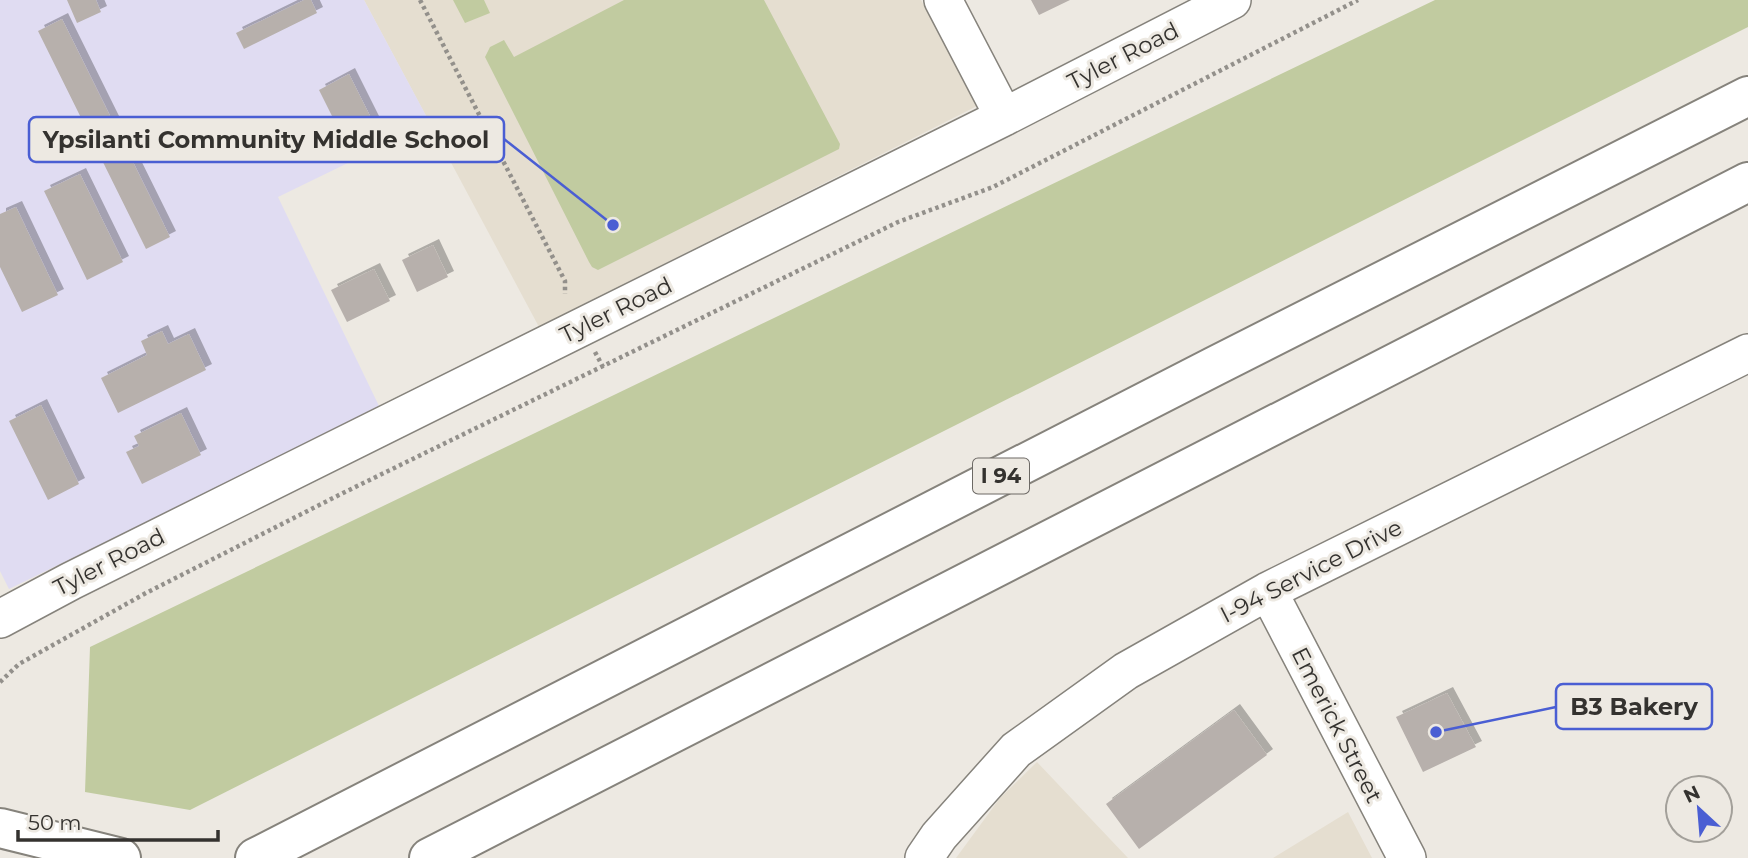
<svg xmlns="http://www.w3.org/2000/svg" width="1748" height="858" font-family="Montserrat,sans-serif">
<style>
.built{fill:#e5ded0}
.industrial{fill:#e0dcf2}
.green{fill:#c1cba0}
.building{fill:#b7b0ac;filter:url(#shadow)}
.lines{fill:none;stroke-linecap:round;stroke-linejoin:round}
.minor-casing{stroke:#86837c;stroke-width:40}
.major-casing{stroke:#86837c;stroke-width:42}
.highway-casing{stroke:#86837c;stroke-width:42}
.path{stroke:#93908b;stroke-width:4.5;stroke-dasharray:3.5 3.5;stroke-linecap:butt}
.minor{stroke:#fff;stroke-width:37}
.major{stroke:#fff;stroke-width:38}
.highway{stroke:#fff;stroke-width:38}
.labels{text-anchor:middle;stroke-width:6;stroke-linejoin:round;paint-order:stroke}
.shield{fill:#ede9e2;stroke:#6c6965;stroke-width:2}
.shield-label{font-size:21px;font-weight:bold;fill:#34322f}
.street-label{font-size:23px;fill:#34322f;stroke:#ede9e2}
.leader{fill:none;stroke:#4a5ed3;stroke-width:2.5}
.callout-dot{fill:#4a5ed3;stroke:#ede9e2;stroke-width:2.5}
.callout{fill:#ede9e2;stroke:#4a5ed3;stroke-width:2.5}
.callout-label{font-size:24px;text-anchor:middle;font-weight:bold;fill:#34322f}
</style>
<defs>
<filter id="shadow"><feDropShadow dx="6" dy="-6" stdDeviation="0" flood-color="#0004"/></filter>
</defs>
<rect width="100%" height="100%" fill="#ede9e2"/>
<path class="built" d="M364,0H921L977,106L539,327Z
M1037,762L1128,858H956L1000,798Z
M1348,812L1372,858H1273Z"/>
<path class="industrial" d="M0,0H364L430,123L278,197L380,408L9,589L0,571Z"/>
<path class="green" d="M453,0H484L490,13L465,23Z
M624,0H764L840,144L839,149L598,270L592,267L589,262L485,57L490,47L504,40L514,57Z
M1435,0H1748V27L190,810L85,792L90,647Z"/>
<path class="building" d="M67,0H96L101,12L77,23Z
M304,0H311L317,13L244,49L236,33Z
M1031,0H1070L1039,15Z
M62,19L170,237L146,249L38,31Z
M349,74L377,130L347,146L319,90Z
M80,174L123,262L87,280L44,191Z
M16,207L58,295L22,312L0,267V214Z
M433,245L448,277L417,292L402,260Z
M374,269L390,301L347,322L331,290Z
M162,331L168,344L189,334L206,370L118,413L101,378L147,355L141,341Z
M41,405L79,484L48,500L9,421Z
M181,413L201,455L142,484L126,452L139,446L134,436Z
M1447,693L1476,747L1423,772L1396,717Z
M1234,710L1267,755L1139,849L1106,804Z"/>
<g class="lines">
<defs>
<path id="minor" d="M943,0L1004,117
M1268,591L1407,858
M0,619L71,581L1004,117L1232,0
M924,858L939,836L1016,750L1126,671L1268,591L1748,353"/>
<path id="major" d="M0,828L121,858"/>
<path id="highway" d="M255,858L1215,366L1748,96
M429,858L1748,182"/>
</defs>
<use href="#minor" class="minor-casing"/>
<use href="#major" class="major-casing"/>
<use href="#highway" class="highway-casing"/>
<path class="path" d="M420,0L565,281V294
M595,352L603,367
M0,682L19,664L146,593L343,493L898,222L993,187L1358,0"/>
<use href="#minor" class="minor"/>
<use href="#major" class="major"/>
<use href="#highway" class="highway"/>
</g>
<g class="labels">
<rect class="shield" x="973" y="458.5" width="56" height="35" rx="5"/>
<g class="shield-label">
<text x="1001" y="483">I 94</text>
</g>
<g class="street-label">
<text transform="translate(1123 56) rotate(-27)" y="8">Tyler Road</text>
<text transform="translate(616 310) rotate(-26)" y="8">Tyler Road</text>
<text transform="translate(109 562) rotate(-27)" y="8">Tyler Road</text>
<text transform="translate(1311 571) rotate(-27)" y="8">I-94 Service Drive</text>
<text transform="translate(1337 725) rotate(63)" y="8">Emerick Street</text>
</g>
</g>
<path class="leader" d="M613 225L504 139M1436 732L1556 707"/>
<g class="callout-dot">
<circle cx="613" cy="225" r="7"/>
<circle cx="1436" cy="732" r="7"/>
</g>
<g class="callout">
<rect x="29" y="117" width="475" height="45" rx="7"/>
<rect x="1556" y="684" width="156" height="45" rx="7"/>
</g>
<g class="callout-label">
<text x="266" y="148">Ypsilanti Community Middle School</text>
<text x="1634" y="715">B3 Bakery</text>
</g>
<g transform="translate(1699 809) rotate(334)"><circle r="33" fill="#ede9e2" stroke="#a3a09a" stroke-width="2"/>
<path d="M0-5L12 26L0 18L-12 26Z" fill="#4a5ed3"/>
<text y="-10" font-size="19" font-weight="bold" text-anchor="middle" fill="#34322f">N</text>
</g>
<path d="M18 830v10h200v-10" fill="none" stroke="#34322f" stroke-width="3.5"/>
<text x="28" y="830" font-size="21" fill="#34322f" stroke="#ede9e2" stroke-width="5" paint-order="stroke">50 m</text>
</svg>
